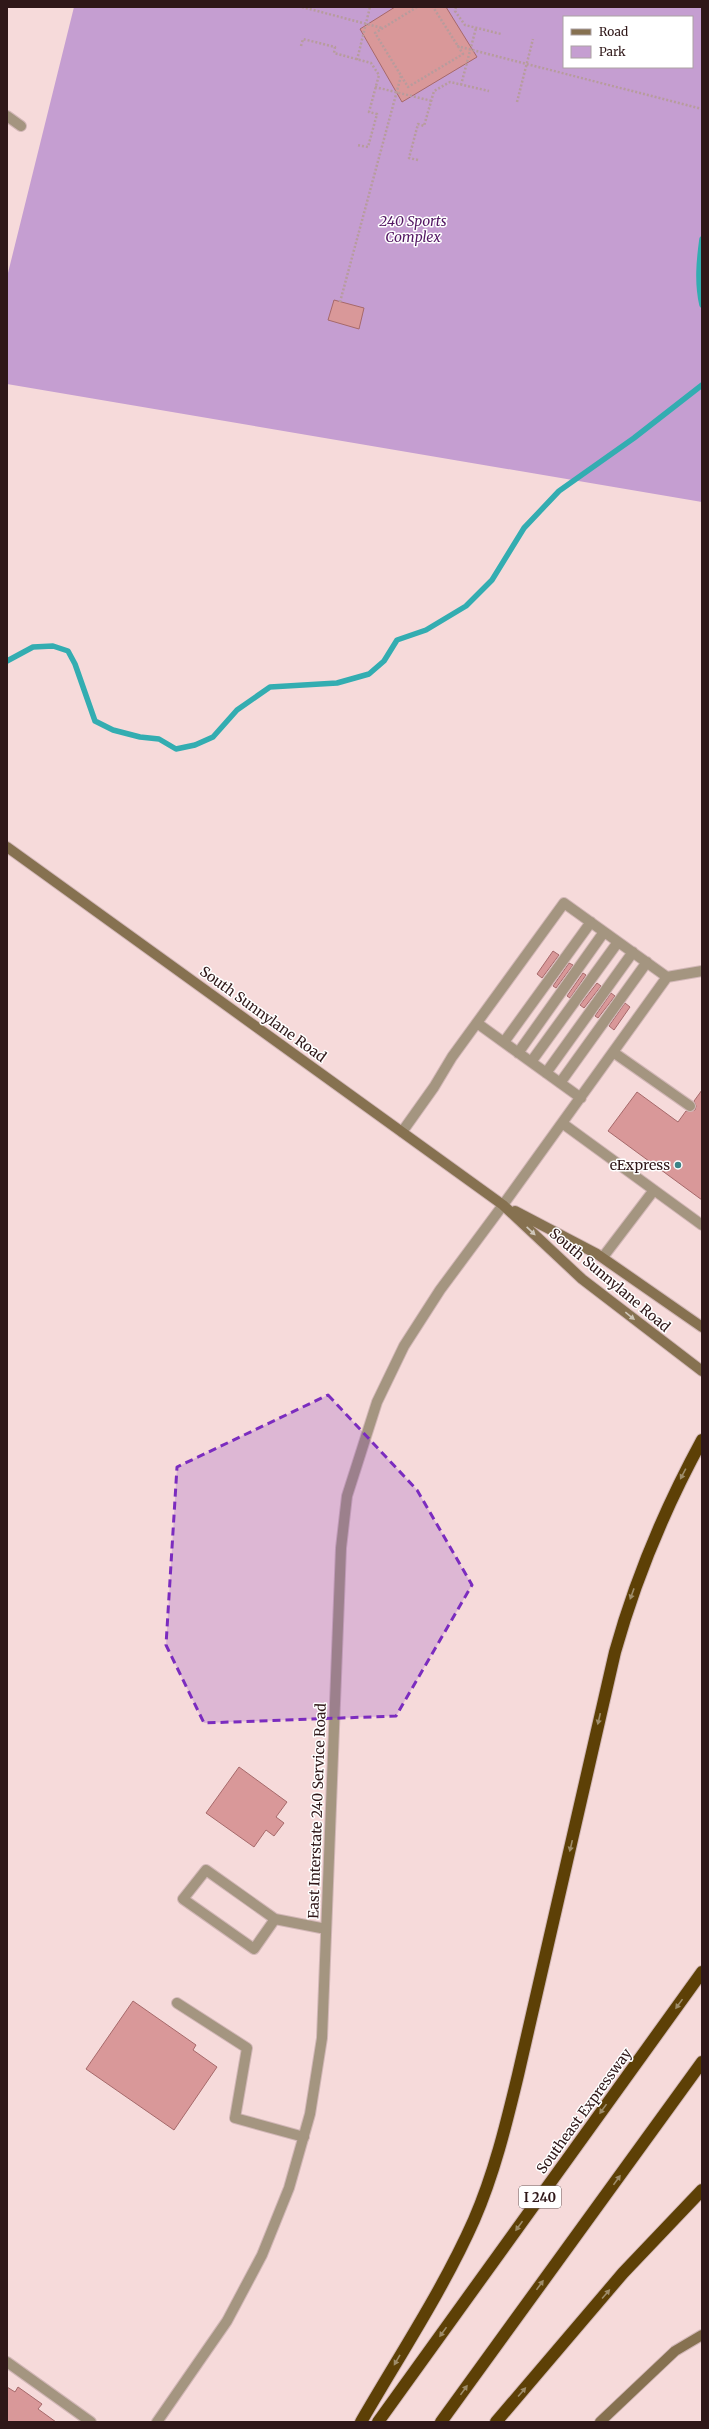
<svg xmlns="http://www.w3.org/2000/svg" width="709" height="2429" font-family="Merriweather,serif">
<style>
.green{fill:#c59ed1;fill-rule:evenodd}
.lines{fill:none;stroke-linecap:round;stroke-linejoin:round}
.stream{stroke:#33adb1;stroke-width:5.5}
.building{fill:#d99899;stroke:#a6696a}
.lane-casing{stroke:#d2b7b7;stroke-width:12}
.street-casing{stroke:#d2b7b7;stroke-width:12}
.secondary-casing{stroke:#d2b7b7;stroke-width:12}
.highway-casing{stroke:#d2b7b7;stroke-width:14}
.path{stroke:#b79c9d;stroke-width:2.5;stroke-dasharray:2 2;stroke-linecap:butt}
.lane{stroke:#a49580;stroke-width:10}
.street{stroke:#a49580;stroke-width:10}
.secondary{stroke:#867150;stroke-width:10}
.highway{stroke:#5d4006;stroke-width:12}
.oneway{fill:#cfc6b9}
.oneway2{fill:#9e8c6a}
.marked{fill:#7b2cbf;fill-opacity:0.2;stroke:#7b2cbf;stroke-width:3;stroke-dasharray:8 5;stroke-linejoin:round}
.poi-dot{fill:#3c8487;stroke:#fff;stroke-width:1.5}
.labels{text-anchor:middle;stroke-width:3;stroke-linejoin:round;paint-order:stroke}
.shield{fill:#fff;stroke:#6d5d5d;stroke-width:1}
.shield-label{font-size:13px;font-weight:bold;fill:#2f1718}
.park-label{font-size:14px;font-style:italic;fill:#531763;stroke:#fff}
.street-label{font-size:14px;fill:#2f1718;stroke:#fff}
.poi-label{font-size:14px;fill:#2f1718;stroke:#fff;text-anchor:end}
</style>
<rect width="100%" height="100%" fill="#f6dada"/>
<path class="green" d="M74,7H702V502L7,384V277ZM564,17H692V67H564Z"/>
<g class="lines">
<path class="stream" d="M702,239C699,261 697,283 702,305
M7,661L33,647L53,646L68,651L75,664L95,721L113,730L140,737L159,739L176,749L195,745L213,737L237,710L270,687L337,683L369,674L384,661L397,640L426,630L466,606L492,580L524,528L559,491L634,438L702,385"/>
</g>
<path class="building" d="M395,7H446L477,57L402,102L360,29Z
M334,300L364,308L359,329L328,320Z
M553,951L559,955L542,978L537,974Z
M569,963L573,965L556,988L553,986Z
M583,973L586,975L570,998L567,996Z
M597,983L601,986L584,1008L580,1005Z
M611,993L615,996L598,1018L595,1016Z
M625,1003L630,1007L614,1030L609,1026Z
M702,1090V1200L608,1131L637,1092L678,1122L686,1111L695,1110L696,1106L694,1101Z
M239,1767L287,1802L276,1817L284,1823L274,1836L266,1830L254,1847L206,1813Z
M133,2001L196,2045L193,2050L217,2067L174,2130L86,2069Z
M7,2387L15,2392L18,2387L42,2404L38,2409L56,2422H7Z"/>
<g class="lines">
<defs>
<path id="lane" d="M667,977L702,971
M477,1023L581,1098
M504,1042L591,922
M613,1052L690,1106
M518,1053L604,932
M531,1062L618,942
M546,1073L633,952
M560,1083L647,962
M562,1123L702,1225
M402,1132L434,1087L452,1057L564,903L667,977L503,1205
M603,1257L654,1190
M275,1919L254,1949L183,1899L206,1870L275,1919L326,1929
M177,2003L247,2048L235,2118L304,2137"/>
<path id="street" d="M7,116L21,126
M7,2362L91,2422
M157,2422L227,2321L262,2255L289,2188L310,2114L322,2038L341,1548L347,1496L377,1402L404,1346L440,1290L503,1205"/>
<path id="secondary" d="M7,847L503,1205L582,1279L702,1371
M515,1211L597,1254L702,1327
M600,2422L675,2351L702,2335"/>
<path id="highway" d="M361,2422C399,2356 443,2290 474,2220C494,2174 506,2125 518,2075L615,1652C636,1577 665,1508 702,1440
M378,2422L702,1972
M441,2422L702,2062
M496,2422L623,2273L702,2190"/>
</defs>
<use href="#lane" class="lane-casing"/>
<use href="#street" class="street-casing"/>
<use href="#secondary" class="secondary-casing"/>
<use href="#highway" class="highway-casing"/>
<path class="path" d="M302,7L382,28
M417,7L375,33L408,87L463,54L433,7
M456,7L455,11L465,25L501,34
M301,46L303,39L335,47L334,53L371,63L379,75L369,112L377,114L368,147L357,145
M457,46L702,109
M357,60L370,7
M461,85L476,28
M375,87L432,101
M517,102L533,39
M418,160L409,158L418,124L424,126L434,91L450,82L489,91
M340,302L401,76"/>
<use href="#lane" class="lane"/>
<use href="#street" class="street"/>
<use href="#secondary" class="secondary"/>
<use href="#highway" class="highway"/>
</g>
<defs><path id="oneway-solid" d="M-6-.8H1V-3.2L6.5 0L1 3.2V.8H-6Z"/></defs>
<g class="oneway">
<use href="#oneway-solid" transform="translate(531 1231) rotate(43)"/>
<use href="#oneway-solid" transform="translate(630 1316) rotate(39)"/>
</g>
<g class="oneway2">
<use href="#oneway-solid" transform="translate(683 1474) rotate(118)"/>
<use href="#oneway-solid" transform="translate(632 1594) rotate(110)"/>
<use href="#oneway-solid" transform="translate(599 1719) rotate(103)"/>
<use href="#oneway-solid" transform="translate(571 1846) rotate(103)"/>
<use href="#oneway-solid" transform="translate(679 2004) rotate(126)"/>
<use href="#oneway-solid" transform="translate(603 2109) rotate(126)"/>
<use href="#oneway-solid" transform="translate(617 2180) rotate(-54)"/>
<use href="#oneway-solid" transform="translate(519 2226) rotate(126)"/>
<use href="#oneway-solid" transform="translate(540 2285) rotate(-54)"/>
<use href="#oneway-solid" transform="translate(606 2294) rotate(-49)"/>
<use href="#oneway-solid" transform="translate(443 2332) rotate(126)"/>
<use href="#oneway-solid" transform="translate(397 2360) rotate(120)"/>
<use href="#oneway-solid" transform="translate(464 2390) rotate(-54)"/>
<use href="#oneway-solid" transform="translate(522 2392) rotate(-49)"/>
</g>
<path class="marked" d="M328,1395L417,1490L472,1585L396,1716L204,1723L166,1645L177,1467Z"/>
<circle class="poi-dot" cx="678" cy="1165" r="4"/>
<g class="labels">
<rect class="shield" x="519" y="2186" width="42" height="22" rx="3"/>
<g class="shield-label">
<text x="540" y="2202">I 240</text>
</g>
<g class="park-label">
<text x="413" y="226">240 Sports<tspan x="413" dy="16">Complex</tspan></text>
</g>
<g class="street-label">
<text transform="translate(263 1014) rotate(36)" y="5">South Sunnylane Road</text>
<text transform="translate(610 1280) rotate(40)" y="5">South Sunnylane Road</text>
<text transform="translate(317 1811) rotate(-88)" y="5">East Interstate 240 Service Road</text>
<text transform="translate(584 2111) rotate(-54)" y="5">Southeast Expressway</text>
</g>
<g class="poi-label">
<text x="670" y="1170">eExpress</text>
</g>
</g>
<rect width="709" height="2429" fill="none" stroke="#2f1718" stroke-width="16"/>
<rect x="563" y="16" width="130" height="52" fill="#ffffff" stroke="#aca2a3"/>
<rect x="571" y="29" width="20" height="6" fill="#867150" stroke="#aca2a3"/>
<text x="599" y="36" font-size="12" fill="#2f1718">Road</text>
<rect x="571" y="46" width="20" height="12" fill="#c59ed1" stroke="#aca2a3"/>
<text x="599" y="56" font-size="12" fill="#2f1718">Park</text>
</svg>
